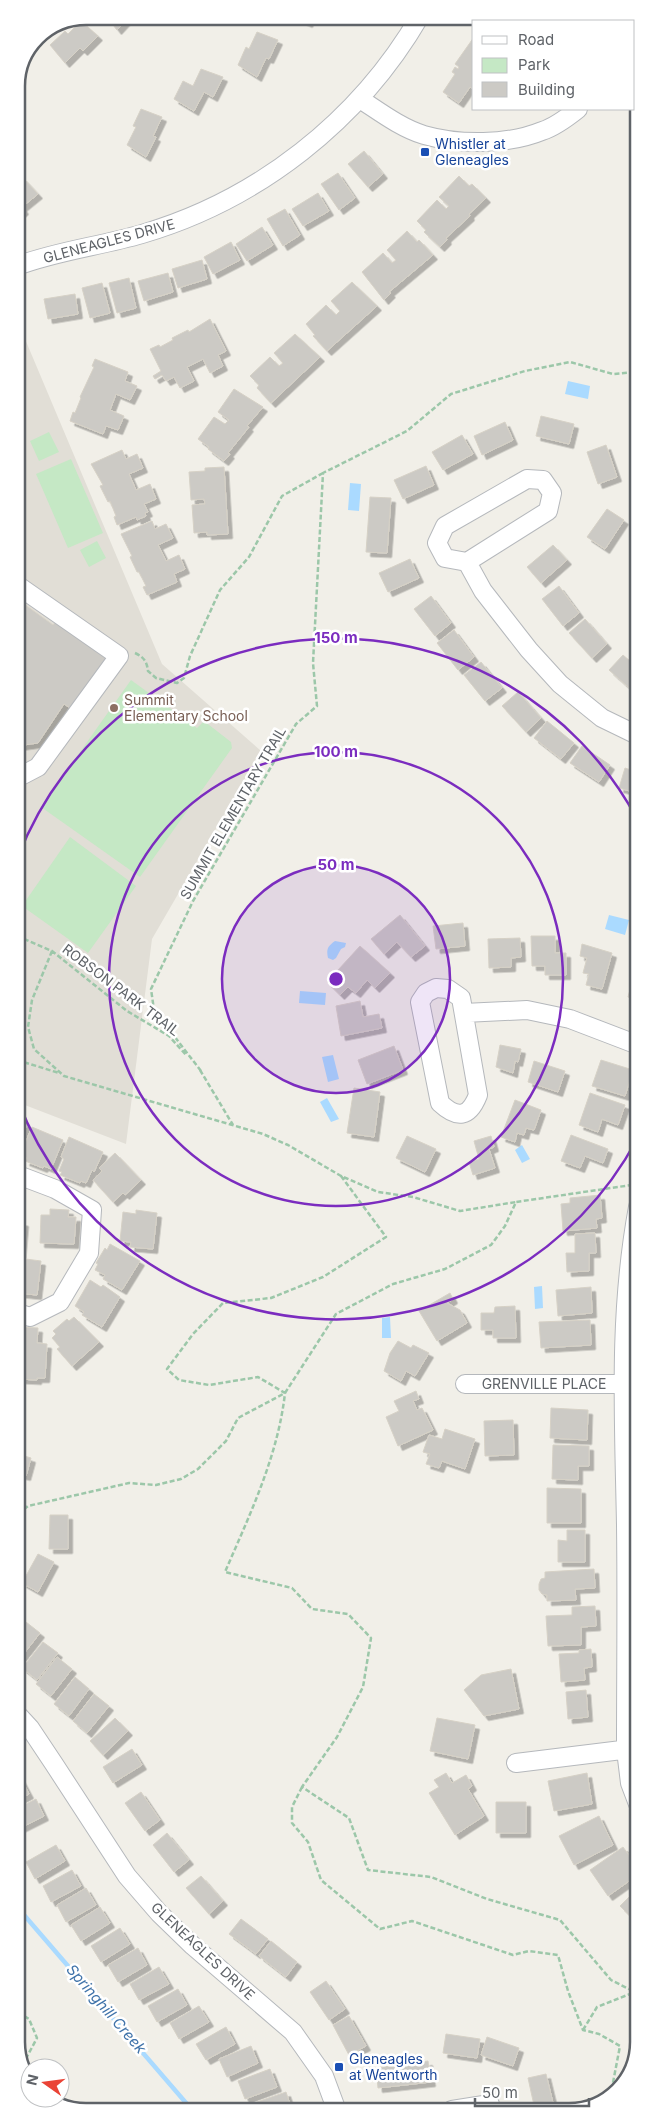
<svg xmlns="http://www.w3.org/2000/svg" width="655" height="2128" font-family="Inter,sans-serif">
<style>
.education{fill:#e1ded6}
.green{fill:#c5e8c5}
.water{fill:#aadaff}
.lines{fill:none;stroke-linecap:round;stroke-linejoin:round}
.stream{stroke:#aadaff;stroke-width:4.5}
.building{fill:#cccac5;stroke:#d6d1c6;filter:url(#shadow)}
.minor-casing{stroke:#b5b8bc;stroke-width:20}
.path{stroke:#9cc7a9;stroke-width:2.5;stroke-dasharray:5 2.5;stroke-linecap:butt}
.minor{stroke:#fff;stroke-width:18}
.ring{fill:none;stroke:#7b2cbf;stroke-width:2.5}
.transit-dot{fill:#1a4fb4;stroke:#fff;stroke-width:2}
.education-dot{fill:#8d6e63;stroke:#fff;stroke-width:2}
.labels{text-anchor:middle;stroke-width:5;stroke-linejoin:round;paint-order:stroke}
.transit-label{font-size:14px;fill:#164399;stroke:#fff;text-anchor:start}
.street-label{font-size:14px;fill:#5f6368;stroke:#fff}
.education-label{font-size:14px;fill:#785e54;stroke:#fff;text-anchor:start}
.water-label{font-size:15px;font-style:italic;fill:#4174aa;stroke:#fff}
.rim{fill:none;stroke:#5f6368;stroke-width:2.5}
.centre{fill:#7b2cbf;stroke:#fff;stroke-width:2.5}
.ring-label{font-size:15px;text-anchor:middle;font-weight:bold;fill:#7b2cbf;stroke:#fff;stroke-width:5;stroke-linejoin:round;paint-order:stroke}
</style>
<defs>
<filter id="shadow"><feDropShadow dx="4.5" dy="4.5" stdDeviation="0" flood-color="#0004"/></filter>
</defs>
<rect width="100%" height="100%" fill="#f1efe8"/>
<path class="education" d="M17,320L162,664L261,751L152,939L126,1144L17,1102Z"/>
<path class="green" d="M49,432L59,452L39,461L30,441Z
M71,459L103,533L68,548L36,474Z
M97,541L106,558L89,567L80,550Z
M131,680L197,728L204,721L231,742L232,748L140,877L41,807Z
M70,837L136,886L88,953L22,906Z"/>
<path class="water" d="M568,381L590,386L588,399L565,394Z
M350,483L361,484L359,511L348,510Z
M609,915L629,920L625,935L605,929Z
M335,941L346,943L345,947L341,949L336,958L333,960L328,958C326,949 328,946 335,941Z
M300,991L326,993L325,1005L299,1003Z
M333,1055L339,1079L328,1082L322,1057Z
M327,1098L339,1119L331,1122L320,1102Z
M522,1145L530,1159L522,1163L515,1150Z
M542,1286L543,1308L535,1309L534,1287Z
M390,1317L391,1338H382V1318Z"/>
<g class="lines">
<path class="stream" d="M18,1908L193,2111"/>
</g>
<path class="building" d="M106,16H130L117,30Z
M297,16H311L308,23L296,18Z
M81,21L98,36L83,51L80,48L65,63L50,45L65,31L68,34Z
M257,32L278,40L269,59L266,58L257,77L238,65L246,47L249,49Z
M474,37V89L470,87L459,103L443,92L455,74L452,72L455,67L458,69L459,67L455,64Z
M201,69L223,77L213,97L204,92L194,111L174,99L183,81L193,86Z
M141,109L162,117L153,136L156,137L146,157L127,145L136,127L133,126Z
M364,151L383,174L368,187L348,164Z
M338,173L355,198L339,210L321,184Z
M459,176L469,186L472,184L486,198L469,214L470,216L446,238L447,240L440,247L424,232L426,230L417,221L437,200L446,209L449,206L439,197Z
M22,177L38,194L22,207L24,210L17,217L16,181Z
M318,193L329,211L303,226L292,209Z
M285,209L300,235L283,246L267,219Z
M262,227L273,245L247,261L236,244Z
M407,231L417,242L419,240L433,255L389,292L391,293L384,300L362,272L383,253L392,263L396,260L387,250Z
M231,242L240,260L213,274L204,257Z
M202,260L207,279L178,288L172,269Z
M168,273L173,292L144,301L138,281Z
M129,278L136,308L117,313L109,283Z
M352,282L377,306L327,351L313,336L315,335L306,324L326,305L336,315L340,311L331,301Z
M102,283L110,313L90,318L82,288Z
M75,294L78,314L48,319L44,299Z
M210,319L226,351L218,355L223,366L210,373L203,359L187,367L194,381L180,388L174,377L166,381L162,375L155,379L153,376L161,371L150,349L159,345L160,347L173,340L172,338L188,330L189,332Z
M295,334L320,357L271,403L257,388L259,385L250,376L270,357L279,366L283,363L274,353Z
M95,359L128,372L125,381L137,386L130,400L116,394L110,410L124,416L118,430L106,426L103,434L70,421L73,412L75,413L81,398L80,397L94,367L92,366Z
M234,389L263,407L247,426L249,427L228,453L230,454L224,461L208,449L209,447L198,439L214,417L225,424L229,420L218,412Z
M541,416L574,424L569,444L536,436Z
M505,422L513,440L482,455L474,436Z
M462,435L473,454L443,470L432,452Z
M606,445L617,477L598,484L587,452Z
M122,450L126,459L137,454L143,468L129,474L136,490L150,484L156,499L144,504L148,512L145,513L146,516L137,520L136,517L117,525L114,517L116,516L110,501L108,502L100,486L103,485L91,464Z
M426,466L434,485L403,499L394,480Z
M224,467L228,534L207,535V532L194,533L192,505L205,504L204,499L191,500L189,472L205,471V468Z
M370,497L391,498L387,553L366,552Z
M607,509L624,520L605,549L587,537Z
M152,521L155,529L166,524L173,538L158,545L166,561L179,555L185,569L174,574L177,582L147,595L143,587L146,586L139,572H137L130,557L132,556L121,534Z
M553,545L567,560L541,583L527,567Z
M410,559L419,578L388,592L379,573Z
M559,586L579,613L563,626L542,599Z
M431,596L451,623L435,636L414,609Z
M17,599L53,625L58,619L112,655L73,710L64,704L38,743L17,746Z
M585,619L607,644L592,658L569,633Z
M454,630L474,657L458,670L437,643Z
M623,655L637,667V690L635,693L609,670Z
M481,662L502,688L485,701L464,675Z
M518,692L541,718L526,732L502,706Z
M547,721L574,743L561,759L534,738Z
M582,746L610,765L599,782L570,763Z
M625,768L637,772V793L619,788Z
M400,915L425,946L411,957L397,942L384,954L371,939Z
M463,923L465,946L436,949L433,926Z
M531,936H555V953H566V975H545V966H532Z
M520,938L521,957L511,958V967L489,968L488,939Z
M582,944L612,953L602,989L586,985L589,974L583,973L587,958L580,956Z
M360,946L390,973L375,988L367,980L356,993L348,987L340,995L327,982Z
M635,971L638,972V1000L628,997Z
M360,1001L363,1017L379,1014L382,1028L341,1036L336,1006Z
M500,1045L521,1049L518,1062L515,1061L513,1073L496,1067Z
M394,1046L403,1070L367,1084L358,1060Z
M601,1060L633,1070L625,1096L592,1086Z
M534,1061L565,1071L558,1092L528,1082Z
M354,1088L380,1092L374,1137L347,1133Z
M590,1093L625,1105L618,1125L602,1119L598,1132L579,1125Z
M515,1100L541,1110L534,1130L526,1128L524,1135L517,1133L515,1142L501,1137Z
M18,1120L27,1124L18,1148Z
M32,1127L63,1140L51,1169L44,1166L43,1168L25,1161L27,1158L20,1155Z
M571,1135L608,1149L603,1163L585,1156L580,1168L561,1161Z
M407,1136L436,1149L425,1172L396,1158Z
M491,1136L494,1147L489,1149L495,1168L473,1175L469,1162L479,1159L474,1141Z
M69,1137L103,1152L94,1172L92,1170L86,1183L81,1181L80,1183L60,1175L62,1172L59,1171L64,1159L61,1157Z
M115,1153L141,1180L125,1195L123,1193L113,1202L93,1180L102,1171L99,1168Z
M600,1195L602,1218L596,1219L597,1228L563,1231L561,1204L570,1203V1198Z
M50,1209L69,1210L68,1217H76L74,1244L40,1243L41,1215H50Z
M136,1210L157,1213L153,1249L130,1247L131,1242L120,1241L123,1212L136,1214Z
M18,1221L24,1222L21,1256L18,1255Z
M595,1233L596,1253H589V1271L567,1272L566,1253H575V1234Z
M110,1244L140,1261L122,1290L103,1279L105,1275L95,1270L98,1264L96,1263L105,1248L107,1250Z
M18,1258L41,1261L37,1295L18,1293Z
M90,1280L101,1287L103,1285L120,1297L102,1327L82,1315L84,1312L75,1306Z
M591,1287L592,1313L558,1316L556,1290Z
M450,1293L453,1299L447,1303L460,1310L467,1323L437,1341L419,1311Z
M515,1306L516,1338H493V1330H481V1313H494L495,1307Z
M74,1317L99,1342L72,1366L57,1349L60,1347L52,1338L56,1334L53,1331L67,1319L69,1321Z
M590,1320L591,1345L541,1348L539,1322Z
M20,1327L38,1328L37,1343L47,1344L45,1378H37V1380L18,1379Z
M398,1341L411,1348L413,1345L429,1353L415,1376L406,1371L401,1381L384,1371L390,1353Z
M416,1391L419,1399L413,1401L417,1410L422,1408L433,1430L398,1446L386,1417L399,1411L394,1401Z
M551,1408L588,1410L587,1440L550,1438Z
M513,1420L514,1455L485,1456L484,1421Z
M445,1429L475,1439L465,1469L442,1461L439,1468L426,1464L430,1454L423,1452L429,1435L442,1439Z
M553,1445L589,1446V1466H578V1480L552,1479Z
M18,1454L31,1458L26,1476L18,1474Z
M547,1488L581,1489V1523H547Z
M50,1515H68V1549H49Z
M567,1530H585V1562H558V1540L567,1541Z
M38,1554L54,1562L38,1592L22,1583Z
M594,1569L595,1588L575,1589L576,1600L547,1601V1595L542,1594L539,1590V1584L541,1579L545,1578V1572Z
M595,1606L596,1626L581,1627V1645L548,1646L546,1616L572,1615V1607Z
M26,1622L40,1633L19,1660L18,1631Z
M43,1642L58,1653L37,1680L22,1668Z
M591,1649L592,1667L584,1668L585,1680L561,1682L559,1654L579,1653V1650Z
M57,1657L72,1669L51,1696L36,1684Z
M511,1669L519,1709L484,1716L464,1690L481,1675Z
M75,1677L89,1689L69,1716L54,1704Z
M586,1690L588,1717L568,1719L566,1692Z
M94,1694L109,1706L87,1733L73,1721Z
M115,1718L128,1731L103,1755L90,1741Z
M437,1718L475,1725L468,1759L430,1751Z
M132,1749L142,1765L113,1783L103,1767Z
M446,1773L452,1783L466,1775L472,1786L468,1789L484,1816L455,1835L429,1793L439,1787L434,1780Z
M587,1773L592,1804L554,1811L548,1781Z
M20,1777L29,1794L18,1800V1778Z
M141,1792L160,1820L145,1831L125,1803Z
M36,1799L44,1816L18,1829V1808Z
M496,1802H526V1833H496Z
M599,1816L613,1845L574,1865L559,1836Z
M167,1833L189,1860L174,1872L153,1845Z
M56,1845L65,1861L35,1879L26,1862Z
M623,1847L639,1869V1874L608,1896L590,1870Z
M72,1870L81,1886L51,1902L43,1886Z
M201,1876L223,1901L209,1914L186,1888Z
M639,1887V1925L620,1906Z
M86,1888L96,1905L66,1922L57,1905Z
M100,1907L110,1923L81,1941L71,1925Z
M241,1919L268,1939L256,1954L229,1934Z
M120,1928L130,1944L101,1962L91,1946Z
M271,1941L297,1962L286,1977L259,1956Z
M138,1948L147,1965L118,1982L108,1965Z
M159,1967L169,1984L139,2000L130,1984Z
M326,1981L345,2009L329,2020L310,1992Z
M178,1989L187,2005L157,2022L148,2006Z
M199,2006L209,2022L179,2039L170,2023Z
M349,2016L366,2046L349,2055L333,2025Z
M226,2027L235,2044L206,2060L196,2044Z
M446,2034L480,2039L477,2058L443,2053Z
M487,2037L519,2048L513,2066L481,2055Z
M251,2046L258,2063L227,2077L219,2059Z
M428,2061L431,2082L378,2088L376,2068Z
M270,2069L277,2087L245,2099L238,2081Z
M546,2074L554,2107L535,2110L528,2078Z
M286,2092L292,2110L257,2111L254,2103Z"/>
<g class="lines">
<defs>
<path id="minor" d="M360,99C380,112 401,128 424,135C459,145 508,145 542,131C555,127 568,117 578,109
M17,266C56,251 101,246 142,234C258,200 359,121 420,16
M527,479L543,480L552,493L548,511L467,562L445,558L437,543L445,526Z
M467,562L483,591L529,650L560,684L602,718L637,735
M17,585L119,656L38,767L17,778
M436,988L448,989L461,998L478,1095C469,1118 457,1119 440,1103L420,1002L426,993Z
M464,1013L527,1010L570,1019L638,1045
M18,1175L55,1189L92,1210L89,1253L60,1302L30,1317L18,1313
M638,1207C618,1315 624,1417 626,1525C627,1600 626,1675 626,1750L630,1783L638,1804
M465,1384H622
M18,1715L30,1728L54,1764L127,1876L159,1913L193,1946L293,2032L324,2076L337,2111
M516,1763L638,1748
M452,2110L490,2104"/>
</defs>
<use href="#minor" class="minor-casing"/>
<path class="path" d="M135,653C144,657 147,662 148,671L156,678L177,683L184,678L190,656L220,590L249,557L282,496L323,473
M17,936L52,951L127,1011L169,1036L186,1055
M52,951L32,1000L28,1027L34,1049L64,1076L263,1134L288,1145L341,1176L378,1192L413,1197L460,1211L516,1202
M17,1060L59,1073
M200,1070L233,1125
M201,1071L154,1010L151,989L193,901L296,724L317,706L313,663L323,473L407,431L451,394L525,371L570,362L613,374L637,372
M341,1176L386,1237L323,1277L271,1298L223,1303L193,1334L167,1369L179,1380L209,1385L258,1377L285,1393C278,1456 250,1514 225,1572L292,1588L312,1609L348,1614L371,1638L363,1687L337,1737L302,1787L349,1818L368,1870L431,1877L487,1899L560,1920L611,1980L639,1994
M18,1514L28,1506L129,1483L156,1485L181,1479L198,1469L226,1441L238,1418L285,1393L336,1314L393,1284L445,1269L491,1245L505,1226L516,1202L638,1184
M302,1787L292,1807V1823L308,1842L321,1880L380,1929L412,1921L513,1955L529,1951L558,1955L568,1991L583,2030L599,2034L620,2046L611,2093
M18,2012L29,2019L37,2038L22,2066
M583,2030L597,2007L635,1992"/>
<use href="#minor" class="minor"/>
</g>
<circle cx="336" cy="979" r="114" fill="#7b2cbf" fill-opacity=".12"/>
<g class="ring">
<circle cx="336" cy="979" r="114"/>
<circle cx="336" cy="979" r="227"/>
<path d="M637 1139A341 341 0 0 1 18 1101M18 857A341 341 0 0 1 637 819"/>
</g>
<g class="transit-dot">
<rect x="420" y="147" width="10" height="10" rx="2.5"/>
<rect x="334" y="2062" width="10" height="10" rx="2.5"/>
</g>
<circle class="education-dot" cx="114" cy="708" r="5"/>
<g class="labels">
<g class="transit-label">
<text x="435" y="149">Whistler at<tspan x="435" dy="16">Gleneagles</tspan></text>
<text x="349" y="2064">Gleneagles<tspan x="349" dy="16">at Wentworth</tspan></text>
</g>
<g class="street-label">
<text transform="translate(109 241) rotate(-15)" y="5">GLENEAGLES DRIVE</text>
<text transform="translate(233 813) rotate(-60)" y="5">SUMMIT ELEMENTARY TRAIL</text>
<text transform="translate(121 990) rotate(37)" y="5">ROBSON PARK TRAIL</text>
<text x="544" y="1389">GRENVILLE PLACE</text>
<text transform="translate(203 1951) rotate(43)" y="5">GLENEAGLES DRIVE</text>
</g>
<g class="education-label">
<text x="124" y="705">Summit<tspan x="124" dy="16">Elementary School</tspan></text>
</g>
<g class="water-label">
<text transform="translate(106 2009) rotate(49)" y="5">Springhill Creek</text>
</g>
</g>
<path d="M0 0H655V2128H0ZM86 25H569A61 61 0 0 1 630 86V2042A61 61 0 0 1 569 2103H86A61 61 0 0 1 25 2042V86A61 61 0 0 1 86 25Z" fill="#fff" fill-rule="evenodd"/>
<path class="rim" d="M86 25H569A61 61 0 0 1 630 86V2042A61 61 0 0 1 569 2103H86A61 61 0 0 1 25 2042V86A61 61 0 0 1 86 25Z"/>
<circle cx="336" cy="979" r="8" class="centre"/>
<g class="ring-label">
<text x="336" y="643">150 m</text>
<text x="336" y="757">100 m</text>
<text x="336" y="870">50 m</text>
</g>
<rect x="472" y="20" width="162" height="90" fill="#ffffff" stroke="#bfc1c3"/>
<rect x="482" y="36" width="25" height="8" fill="#ffffff" stroke="#bfc1c3"/>
<text x="518" y="45" font-size="15" fill="#5f6368">Road</text>
<rect x="482" y="58" width="25" height="15" fill="#c5e8c5" stroke="#bfc1c3"/>
<text x="518" y="70" font-size="15" fill="#5f6368">Park</text>
<rect x="482" y="82" width="25" height="15" fill="#cccac5" stroke="#bfc1c3"/>
<text x="518" y="95" font-size="15" fill="#5f6368">Building</text>
<g transform="translate(45 2083) rotate(284)"><circle r="24" fill="#ffffff" stroke="#bfc1c3"/>
<path d="M0-4L9 19L0 12L-9 19Z" fill="#ea4335"/>
<text y="-8" font-size="14" font-weight="bold" text-anchor="middle" fill="#5f6368">N</text>
</g>
<path d="M475 2098v8h114v-8" fill="none" stroke="#5f6368" stroke-width="2.5"/>
<text x="482" y="2098" font-size="15" fill="#5f6368" stroke="#ffffff" stroke-width="4" paint-order="stroke">50 m</text>
</svg>
